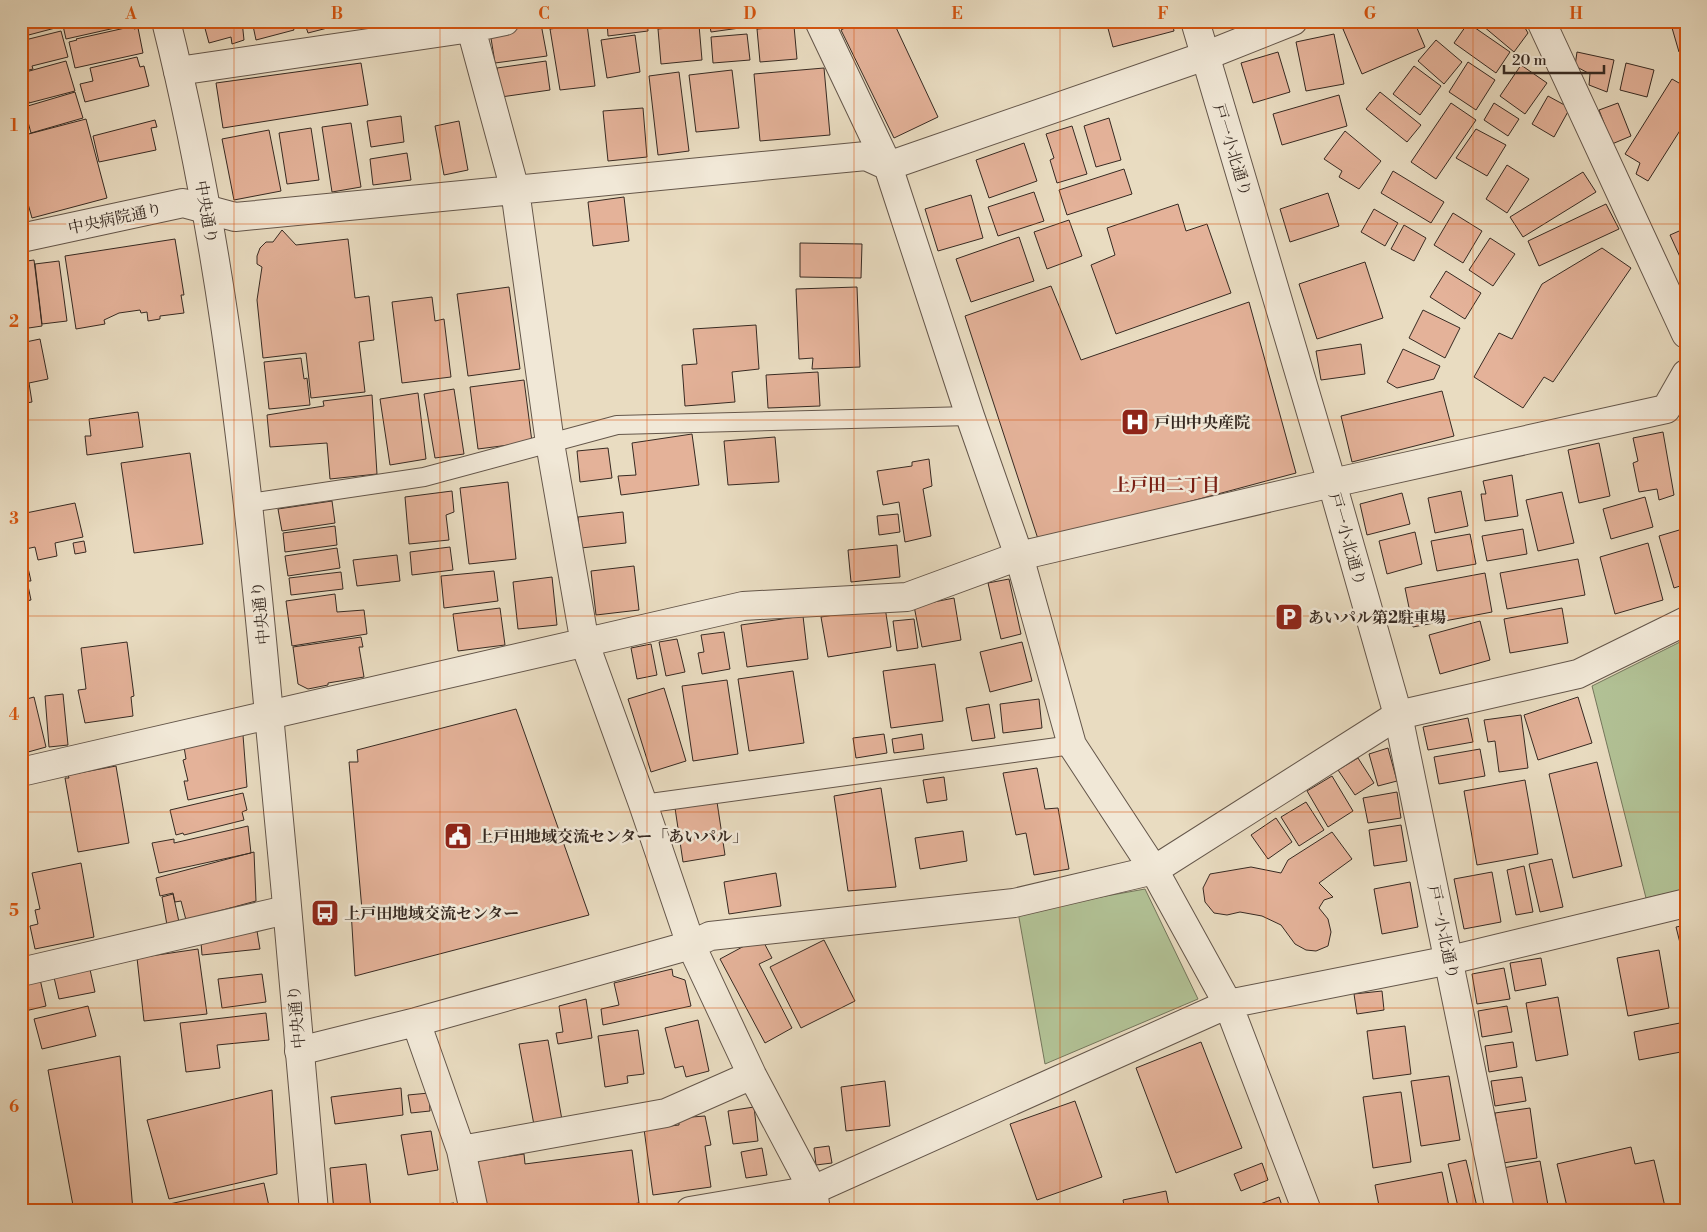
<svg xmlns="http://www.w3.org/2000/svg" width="1707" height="1232" font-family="'Libre Bodoni','Noto Serif JP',serif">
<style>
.green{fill:#b2c296;stroke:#74765c}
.building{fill:#e4b299;stroke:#372a22}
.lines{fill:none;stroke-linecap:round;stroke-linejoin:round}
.service-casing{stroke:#64564a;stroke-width:20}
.minor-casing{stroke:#64564a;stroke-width:30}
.tertiary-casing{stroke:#64564a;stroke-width:30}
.service{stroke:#f1e8d7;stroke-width:18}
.minor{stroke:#f1e8d7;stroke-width:28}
.tertiary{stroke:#f1e8d7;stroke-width:28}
.grid{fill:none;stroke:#d6540e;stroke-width:1;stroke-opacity:0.55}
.labels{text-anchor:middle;stroke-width:5;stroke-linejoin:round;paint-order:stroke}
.street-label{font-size:16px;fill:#372a22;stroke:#f1e8d7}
.poi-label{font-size:16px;font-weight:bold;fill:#372a22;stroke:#f1e8d7;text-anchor:start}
.neighbourhood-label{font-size:18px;font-weight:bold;fill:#7a1f14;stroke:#f1e8d7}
.neatline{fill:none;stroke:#d6540e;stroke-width:2}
.grid-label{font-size:16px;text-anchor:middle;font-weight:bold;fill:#d6540e}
</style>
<rect width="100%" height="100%" fill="#e9dcc1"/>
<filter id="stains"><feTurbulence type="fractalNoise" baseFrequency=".004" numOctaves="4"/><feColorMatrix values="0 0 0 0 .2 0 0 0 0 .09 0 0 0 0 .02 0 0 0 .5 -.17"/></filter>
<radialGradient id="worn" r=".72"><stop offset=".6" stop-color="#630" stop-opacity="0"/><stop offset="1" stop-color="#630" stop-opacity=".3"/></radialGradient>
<path class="green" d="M1686,639V889L1646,898L1592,686Z
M1145,889L1198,999L1045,1064L1018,912Z"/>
<path class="building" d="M21,21H58L59,27L21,37Z
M62,21H132L133,24L66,39Z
M203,21H242L244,40L232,44L231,37L209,43Z
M252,21H291L294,30L256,40Z
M304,21H338L339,25L308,33Z
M607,21H647L648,31L608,36Z
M709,21H747V27L711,32Z
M858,21H893L938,117L894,138L841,30Z
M1106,21H1172L1174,31L1113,47Z
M1361,21H1414L1425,47L1362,74L1343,29Z
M1477,21H1521L1528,33L1514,52Z
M1670,21H1686V50L1679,52Z
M1468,23L1510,52L1496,73L1454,43Z
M541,24L547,56L495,63L490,32Z
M587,24L595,86L560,90L550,29Z
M699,25L702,60L661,64L658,29Z
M134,26V29L138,28L143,53L75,68L69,42L77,40L76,39Z
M794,26L797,59L760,62L757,29Z
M61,31L68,57L32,66L33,69L21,72V41Z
M747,34L750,60L713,63L711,37Z
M1334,34L1344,84L1306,91L1296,42Z
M635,35L640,72L607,78L601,40Z
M1436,40L1462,62L1444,84L1418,61Z
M1278,52L1290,92L1253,103L1241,63Z
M1577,52L1614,60L1607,92L1589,85L1590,74L1575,66Z
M137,57L140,67L144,66L149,86L85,102L80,84L93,81L90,68Z
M66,61L75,91L29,103L27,94L21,96L22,73Z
M546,61L550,90L501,97L497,68Z
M1468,62L1495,80L1476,110L1449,92Z
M361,63L368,105L223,128L216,83Z
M1626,63L1654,70L1647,97L1620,90Z
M1521,65L1547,83L1525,114L1500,96Z
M1414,66L1441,86L1420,115L1393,94Z
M824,68L830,135L760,141L754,74Z
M732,70L739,128L696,132L689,75Z
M679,72L689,151L658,155L649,76Z
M1672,79L1686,87V121L1648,181L1636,174L1640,163L1625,154Z
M75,92L83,118L31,133L28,122L21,124V108Z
M1380,92L1421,125L1407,142L1366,109Z
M1339,95L1347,126L1282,145L1273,114Z
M1548,96L1570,108L1554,137L1532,124Z
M1451,103L1476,120L1436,179L1411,162Z
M1494,103L1519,119L1508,136L1484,120Z
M1618,103L1631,136L1612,144L1599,110Z
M643,108L647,157L608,161L603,111Z
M401,116L404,142L371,147L367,121Z
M1109,118L1121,160L1096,167L1084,126Z
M86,119L107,198L32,218L21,179V136Z
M155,120L157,127L151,128L156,150L99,162L93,136Z
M459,121L468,170L444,175L435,126Z
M351,123L361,187L332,192L322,127Z
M1072,126L1087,174L1057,183L1050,160L1054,158L1046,134Z
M311,128L319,180L287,184L279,133Z
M1476,129L1506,145L1487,176L1456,158Z
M269,130L281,191L234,200L222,139Z
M1345,131L1381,161L1359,189L1339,177L1342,171L1324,159Z
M1024,143L1037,181L989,198L976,160Z
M407,153L411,180L373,185L370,159Z
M1507,165L1529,179L1507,213L1486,199Z
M1124,169L1132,194L1067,215L1059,190Z
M1393,171L1444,202L1431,223L1381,193Z
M1583,172L1596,192L1523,237L1510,217Z
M1034,192L1044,221L998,236L988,207Z
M1328,193L1339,226L1290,242L1280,209Z
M971,195L983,238L938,251L925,209Z
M624,197L629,241L593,246L588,202Z
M1178,204L1186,231L1207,224L1231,293L1116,334L1091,265L1115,255L1107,228Z
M1606,204L1619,229L1539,266L1528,241Z
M1374,209L1398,223L1385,246L1361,232Z
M1453,213L1482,231L1463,263L1434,245Z
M1069,220L1082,256L1047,269L1034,232Z
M1404,225L1426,238L1414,261L1391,249Z
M1686,228V270L1670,235Z
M282,230L296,245L348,239L355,298L369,296L374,340L359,342L365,392L311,398L306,353L263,358L257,300L262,267L257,264V256L260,248L266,242H273Z
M1019,237L1034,281L971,302L956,259Z
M1490,238L1515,254L1493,286L1469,270Z
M175,239L184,295H181L184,313L160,316V319L148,321L147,312L141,313L140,310L119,313L104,320L105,324L76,329L65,256Z
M800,243L862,244L861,278L800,277Z
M1602,248L1631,268L1553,382L1544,377L1523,408L1474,377L1499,333L1512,339L1542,284Z
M34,260L42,326L22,329L21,262Z
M59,261L67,321L42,324L35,264Z
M1365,262L1383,318L1317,339L1299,284Z
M1446,271L1481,293L1465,319L1430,297Z
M1051,286L1081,360L1249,302L1296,473L1039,542L965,316Z
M509,287L520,369L468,376L457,294Z
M857,287L860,367L812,369L813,358L799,359L796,289Z
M432,297L435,321L444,319L451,377L402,383L392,302Z
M1423,310L1460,328L1445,358L1409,338Z
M756,325L759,369L732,372L735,402L685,406L682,365L697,364L693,329Z
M40,339L48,379L29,383L32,402L21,404V343Z
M1361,344L1365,374L1321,380L1316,351Z
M1403,349L1440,366L1434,379L1397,388L1387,382Z
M301,358L304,379L307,378L310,405L269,409L264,362Z
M818,372L820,406L768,408L766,375Z
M524,380L532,442L478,449L470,387Z
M454,389L464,454L435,458L424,394Z
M1442,391L1454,436L1352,462L1341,416Z
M418,393L426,459L390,465L380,399Z
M372,395L377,474L330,479L327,443L270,447L267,415L324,406L323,401Z
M138,412L143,447L87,455L85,436H91L89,419Z
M1686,428V445L1680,430Z
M1663,432L1674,495L1659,500L1657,489L1639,492L1633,463L1638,461L1633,438Z
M692,434L699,485L621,495L618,476L636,475L632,443Z
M775,437L779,482L728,485L724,441Z
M1599,443L1610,496L1579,503L1568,450Z
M608,448L612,478L580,482L577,451Z
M190,453L203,544L134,553L121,463Z
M929,459L932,486L923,489L931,536L905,542L899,502L883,505L877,471L912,466V462Z
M1512,475L1518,516L1485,521L1481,494H1486L1483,481Z
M508,482L516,559L469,564L460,488Z
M452,491L454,512L446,515L449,540L409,544L405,497Z
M1461,491L1468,526L1435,533L1428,498Z
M1562,492L1574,543L1538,551L1526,500Z
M1402,493L1410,524L1367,535L1360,504Z
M1645,497L1653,527L1611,539L1603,509Z
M332,501L335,523L282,531L278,509Z
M75,503L83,537L55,543L57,556L38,560L35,547L21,550V514Z
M623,512L626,543L581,548L578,517Z
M898,514L900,532L879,535L877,516Z
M335,526L337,545L285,552L283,533Z
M1686,528V584L1674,588L1659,536Z
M1523,529L1527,554L1487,561L1482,536Z
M1415,532L1422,564L1387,574L1379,541Z
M1470,534L1476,564L1437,571L1431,541Z
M84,541L86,552L75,554L73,543Z
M1648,543L1663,600L1615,614L1600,557Z
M897,545L900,577L851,582L848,550Z
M450,547L453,570L412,575L410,552Z
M337,548L340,568L288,576L285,556Z
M397,555L400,581L357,586L353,560Z
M26,559L31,581H27L31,600L21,602V560Z
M1578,559L1585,595L1507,609L1500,573Z
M634,566L639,610L596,615L591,571Z
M494,571L498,601L444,608L441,576Z
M341,572L343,589L291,595L289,578Z
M1485,573L1492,612L1413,627L1405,588Z
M552,577L557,625L518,629L513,582Z
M1009,579L1021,634L1001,639L988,583Z
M335,594L337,612L364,610L367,634L292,646L286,601Z
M954,598L961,640L922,647L914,606Z
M885,607L891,647L828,657L821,617Z
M500,608L505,645L458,651L453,614Z
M1562,608L1568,643L1510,653L1504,619Z
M803,616L808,659L747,667L741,625Z
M914,619L918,648L897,651L893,621Z
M1480,621L1490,660L1440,674L1429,635Z
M724,632L730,669L702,674L698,653L704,652L701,635Z
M361,637L363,647H359L364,677L328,683V685L308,689L298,684L293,647Z
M677,639L685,672L666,676L659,642Z
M127,642L134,696L131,697L133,716L85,723L78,690L86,689L81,648Z
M1022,642L1032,681L990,692L980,652Z
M651,644L657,675L637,679L631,648Z
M935,664L943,721L891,728L883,671Z
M793,671L804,743L749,751L738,679Z
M727,680L738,754L693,761L682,686Z
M664,688L686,761L651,772L628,699Z
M21,694L23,700L34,697L46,747L21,754Z
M63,694L68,745L49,747L45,696Z
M1578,697L1592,743L1538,760L1524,715Z
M1039,699L1042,728L1003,733L1000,704Z
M989,704L995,738L972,741L966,708Z
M516,709L589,915L355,976L351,910H362L349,762H358L357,750Z
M1521,715L1528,768L1499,772L1495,741L1488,742L1484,720Z
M1468,718L1473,742L1428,750L1423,727Z
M884,734L887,753L856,758L853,738Z
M922,734L924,749L894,753L892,739Z
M243,735L247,787L188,800L184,781H188L183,760L186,759L184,747Z
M1388,748L1397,781L1378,786L1369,754Z
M1480,749L1485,776L1439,784L1434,757Z
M1358,758L1374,783L1355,795L1338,770Z
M1597,762L1622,866L1573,878L1549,774Z
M116,766L129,843L78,852L65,778H69L68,775Z
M1037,768L1045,809L1058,808L1069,869L1034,875L1026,833L1016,835L1003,773Z
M1332,776L1353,811L1328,827L1307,791Z
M944,777L947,800L927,803L923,780Z
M1525,780L1538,854L1477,865L1464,791Z
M881,788L896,887L848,891L834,796Z
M1397,792L1401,818L1368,823L1363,798Z
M243,793L247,810L242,812L244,820L184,835L183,833L176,835L170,810Z
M717,802L725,855L683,862L675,808Z
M1306,802L1324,830L1299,846L1281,817Z
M1276,818L1292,842L1268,859L1251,835Z
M1401,825L1407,861L1374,866L1369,830Z
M248,826L251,853L159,873L152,843L174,839V843Z
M963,831L967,861L920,869L915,838Z
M1332,832L1352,859L1319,883L1333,897L1324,900L1319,908L1328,919L1331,932L1328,946L1316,951L1306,950L1295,944L1281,925L1262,916L1240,912L1227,915L1214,913L1205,902L1203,888L1210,874L1251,867L1281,873L1288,860Z
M254,852L256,901L186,920L181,901L175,902L173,893L160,896L156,878Z
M1552,859L1563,907L1540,912L1529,864Z
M81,863L94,937L35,949L30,926L38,924L35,910L40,909L32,873Z
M1524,866L1533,912L1516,915L1507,870Z
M1492,872L1501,922L1464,929L1454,879Z
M776,873L781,906L729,914L724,882Z
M1410,882L1418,927L1382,934L1374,889Z
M173,894L179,922L167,925L162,897Z
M1686,925V967L1676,927Z
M257,931L260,949L202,955L201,942Z
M761,937L772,958L759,964L792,1028L765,1043L720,959Z
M824,940L855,1001L801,1028L770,967Z
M198,949L207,1014L144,1021L137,958Z
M1659,950L1669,1008L1628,1016L1617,958Z
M1541,958L1546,985L1515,991L1510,963Z
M89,965L95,992L59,999L53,973Z
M1504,968L1510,999L1477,1004L1472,974Z
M672,969L673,976L685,980L691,1006L603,1025L601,1009L619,1005L614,983Z
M262,974L266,1002L222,1008L218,979Z
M40,979L46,1006L21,1012V983Z
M1382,991L1384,1010L1357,1014L1354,994Z
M1558,997L1568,1055L1536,1061L1526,1003Z
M586,999L592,1038L558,1044L556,1033L563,1032L559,1006Z
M88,1006L96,1036L42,1049L34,1019Z
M1507,1006L1512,1032L1482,1037L1478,1011Z
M266,1013L269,1040L217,1045L220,1068L186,1072L180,1023Z
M698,1020L709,1071L686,1077L683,1066L675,1068L665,1028Z
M1685,1022L1686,1051L1639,1060L1634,1032Z
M21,1024L28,1056L21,1057Z
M1405,1026L1411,1074L1373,1079L1367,1031Z
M638,1030L644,1074L627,1076L628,1083L605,1087L598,1036Z
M548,1040L562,1120L534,1125L519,1044Z
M1201,1042L1242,1148L1176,1173L1136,1068Z
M1513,1042L1517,1067L1489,1072L1485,1046Z
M120,1056L133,1211H74L48,1070Z
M1449,1076L1460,1140L1421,1146L1411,1081Z
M1522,1077L1526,1101L1495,1106L1491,1081Z
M885,1081L890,1126L846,1131L841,1087Z
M401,1088L403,1115L335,1124L331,1097Z
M272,1090L277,1174L169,1199L147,1120Z
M1401,1092L1411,1162L1373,1168L1363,1097Z
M429,1093L430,1111L411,1113L408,1095Z
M1075,1101L1102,1177L1037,1200L1010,1124Z
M754,1107L758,1141L733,1144L728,1111Z
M1530,1108L1537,1158L1503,1163L1495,1113Z
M705,1116L711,1145L705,1146L711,1187L653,1195L644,1129L679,1125V1118Z
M431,1131L438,1170L408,1175L401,1135Z
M829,1146L832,1163L816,1165L814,1148Z
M1631,1147L1635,1164L1654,1160L1666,1211H1568L1557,1164Z
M762,1148L767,1175L746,1178L741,1152Z
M632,1150L639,1203L582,1211H485L478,1161L524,1154L525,1164Z
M1466,1160L1478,1211H1459L1448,1164Z
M1540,1161L1549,1211H1511L1503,1168Z
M1262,1163L1268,1180L1241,1191L1234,1174Z
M366,1164L371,1209L334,1211L330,1168Z
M1442,1172L1450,1211H1380L1375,1185Z
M264,1183L270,1211H166L165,1205Z
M1166,1191L1170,1211H1125L1123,1200Z
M1279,1197L1284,1211H1253L1252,1207Z
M454,1203L455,1211H398V1210Z"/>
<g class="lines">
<defs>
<path id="service" d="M249,503L424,477L617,425L970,416
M643,804L1072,745"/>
<path id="minor" d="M469,21L515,190L550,443L585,644L643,804L691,945L752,1075L813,1190L816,1211
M819,21L888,166L970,416L1019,556L1072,745L1154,870L1228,1004L1307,1211
M1541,21L1686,334
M178,71L471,28L505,21
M21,238L183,203L235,217L866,156L888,166L1205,56L1293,21
M21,772L743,606L907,597L1019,556L1332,483L1666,409L1686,374
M21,972L286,910
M416,1022L461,1150L474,1211
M299,1051L416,1022L691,945L710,936L1014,903L1154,870L1398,715L1578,674L1686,621
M461,1150L666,1113L752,1075
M690,1211L813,1190L1228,1004L1450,960L1686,903"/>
<path id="tertiary" d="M166,21C217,225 242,432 262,640C281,830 297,1021 314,1211
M1195,21L1332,483L1398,715L1500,1211"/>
</defs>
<use href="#service" class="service-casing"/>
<use href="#minor" class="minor-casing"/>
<use href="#tertiary" class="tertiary-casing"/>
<use href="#service" class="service"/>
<use href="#minor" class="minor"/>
<use href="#tertiary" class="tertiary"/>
</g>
<path class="grid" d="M234,21V1211M440,21V1211M647,21V1211M854,21V1211M1060,21V1211M1266,21V1211M1473,21V1211M21,224H1686M21,420H1686M21,616H1686M21,812H1686M21,1008H1686"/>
<defs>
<symbol id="hospital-square" viewBox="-11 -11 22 22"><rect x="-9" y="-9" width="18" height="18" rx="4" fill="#8f2418" stroke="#f1e8d7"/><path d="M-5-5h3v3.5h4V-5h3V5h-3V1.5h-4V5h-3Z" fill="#fff"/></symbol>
<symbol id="parking-square" viewBox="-11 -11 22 22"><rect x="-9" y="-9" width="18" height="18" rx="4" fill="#8f2418" stroke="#f1e8d7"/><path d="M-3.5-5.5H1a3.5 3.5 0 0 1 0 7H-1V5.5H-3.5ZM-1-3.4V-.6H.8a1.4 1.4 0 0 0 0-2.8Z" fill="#fff"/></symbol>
<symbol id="civic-square" viewBox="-11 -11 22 22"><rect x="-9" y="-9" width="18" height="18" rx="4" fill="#8f2418" stroke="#f1e8d7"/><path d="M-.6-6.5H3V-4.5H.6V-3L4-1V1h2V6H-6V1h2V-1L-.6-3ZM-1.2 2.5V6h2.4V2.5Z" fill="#fff"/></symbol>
<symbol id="bus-square" viewBox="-11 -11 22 22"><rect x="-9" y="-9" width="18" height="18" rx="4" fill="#8f2418" stroke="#f1e8d7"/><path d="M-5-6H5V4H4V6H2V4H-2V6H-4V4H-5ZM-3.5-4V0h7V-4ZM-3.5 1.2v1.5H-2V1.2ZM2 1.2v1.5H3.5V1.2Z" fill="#fff"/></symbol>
</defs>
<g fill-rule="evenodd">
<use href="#hospital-square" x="1119" y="406" width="32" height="32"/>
<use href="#parking-square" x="1273" y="601" width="32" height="32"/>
<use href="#civic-square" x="442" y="820" width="32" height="32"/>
<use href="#bus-square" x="309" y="897" width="32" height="32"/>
</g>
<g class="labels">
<g class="street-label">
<text transform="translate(1233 150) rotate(73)" y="6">戸一小北通り</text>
<text transform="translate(207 212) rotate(80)" y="6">中央通り</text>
<text transform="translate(115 218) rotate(-12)" y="6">中央病院通り</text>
<text transform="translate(1348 539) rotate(74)" y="6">戸一小北通り</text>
<text transform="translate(260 613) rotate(-96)" y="6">中央通り</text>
<text transform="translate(1444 932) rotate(78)" y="6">戸一小北通り</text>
<text transform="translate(296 1017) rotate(-95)" y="6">中央通り</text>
</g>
<g class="poi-label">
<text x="1154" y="428">戸田中央産院</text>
<text x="1308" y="623">あいパル第2駐車場</text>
<text x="477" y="842">上戸田地域交流センター「あいパル」</text>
<text x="344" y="919">上戸田地域交流センター</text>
</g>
<g class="neighbourhood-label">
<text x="1166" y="491">上戸田二丁目</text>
</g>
</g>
<rect width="1707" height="1232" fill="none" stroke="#e9dcc1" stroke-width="55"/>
<path d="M1504 65v8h100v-8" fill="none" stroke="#372a22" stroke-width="2.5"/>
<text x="1512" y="65" font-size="15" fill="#372a22" stroke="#f1e8d7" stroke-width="4" paint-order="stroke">20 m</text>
<rect x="28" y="28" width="1652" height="1176" class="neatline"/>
<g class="grid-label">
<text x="131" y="19">A</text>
<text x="337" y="19">B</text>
<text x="544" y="19">C</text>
<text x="750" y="19">D</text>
<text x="957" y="19">E</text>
<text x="1163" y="19">F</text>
<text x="1370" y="19">G</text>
<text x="1576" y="19">H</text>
<text x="14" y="131">1</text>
<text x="14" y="327">2</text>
<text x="14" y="524">3</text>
<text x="14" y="720">4</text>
<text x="14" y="916">5</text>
<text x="14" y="1112">6</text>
</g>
<rect width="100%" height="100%" filter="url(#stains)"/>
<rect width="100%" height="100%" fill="url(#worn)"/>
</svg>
